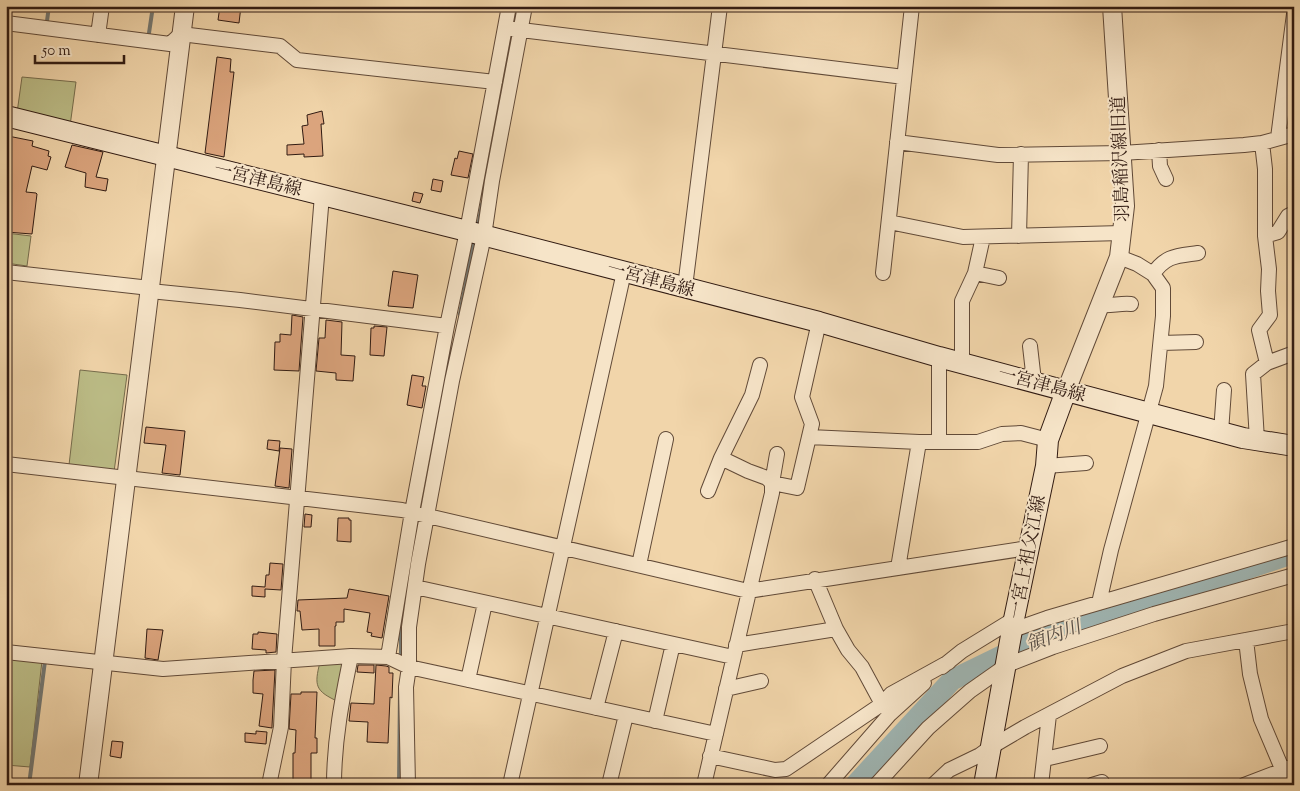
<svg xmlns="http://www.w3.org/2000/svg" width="1300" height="791" font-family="'Sorts Mill Goudy','Noto Serif JP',serif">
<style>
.green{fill:#bcbd87;stroke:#766c4c}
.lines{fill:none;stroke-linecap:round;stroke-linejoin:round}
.stream{stroke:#737873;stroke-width:4}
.river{stroke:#9fb6b4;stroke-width:21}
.building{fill:#dba47d;stroke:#311b12}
.minor-casing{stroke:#614a38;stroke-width:16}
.tertiary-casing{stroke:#614a38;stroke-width:20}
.secondary-casing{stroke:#311b12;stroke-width:22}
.minor{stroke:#f6e4c8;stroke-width:14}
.tertiary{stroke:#f6e4c8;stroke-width:18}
.secondary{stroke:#f6e4c8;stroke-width:20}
.labels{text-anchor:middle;stroke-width:4;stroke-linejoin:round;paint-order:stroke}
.street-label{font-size:18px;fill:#311b12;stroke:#f6e4c8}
.water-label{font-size:19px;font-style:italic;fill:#524a43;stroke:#f6e4c8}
</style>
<rect width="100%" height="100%" fill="#f1d5aa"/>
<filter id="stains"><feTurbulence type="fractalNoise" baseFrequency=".004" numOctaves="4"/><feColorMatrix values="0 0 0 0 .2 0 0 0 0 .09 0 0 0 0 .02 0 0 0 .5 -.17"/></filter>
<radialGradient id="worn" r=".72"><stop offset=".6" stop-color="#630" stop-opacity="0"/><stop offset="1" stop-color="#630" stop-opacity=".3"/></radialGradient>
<path class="green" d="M22,77L76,82L70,126L17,113Z
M6,233L31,236L27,266L6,263Z
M80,370L127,375L114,472L69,465Z
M6,656L42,661L30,767L6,765Z
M344,659L339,702C315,691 314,686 320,662Z"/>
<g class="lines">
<path class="stream" d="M47,21L49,6
M149,33L153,6
M478,227L482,204
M460,314L473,245
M401,653V622L410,576
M29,785L45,661
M399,785L400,689"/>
<path class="river" d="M855,785L952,680L1028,643L1294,553"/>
</g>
<path class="building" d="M220,6H241L239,23L218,20Z
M217,57L231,59L230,72H234L224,157L205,153Z
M322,111L324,124H321L323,156L304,157V154L287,155V145L304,144L302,126L308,125L307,115Z
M8,136L33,141L32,146L49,151L48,156L51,157L47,170L32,166L26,192L36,193L37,194L32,234L6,232V146Z
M72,145L103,152L96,177L108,179L106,191L85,187L86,173L65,167Z
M459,151L473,154L468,178L451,175L455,158L457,159Z
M433,179L443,181L441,192L431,190Z
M414,192L423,194L420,203L412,201Z
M393,271L418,275L413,308L388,306Z
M292,315L303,317L299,371L274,370L275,342H280V334L291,335Z
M326,320L342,322L341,355L355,356L353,381L336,380V373L316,371L319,338H325Z
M374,326L387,327L384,356L370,355L371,328H374Z
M412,375L424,377L422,386H426L422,408L407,405Z
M146,427L185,431L180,475L162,473L166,445L144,443Z
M268,440L280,441L279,451L267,449Z
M280,448L292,449L289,488L275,486Z
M305,514L312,515L311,527H304Z
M338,518H349V520H351V542L337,541Z
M270,563L283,564L281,590L265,589V597L252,596V586L265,587L266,575H269Z
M349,589L389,596L382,638L371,636L372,633L367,632L370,613L344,609V622H336V626H335V646H319V629L302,630L300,611H297L298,600L347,598Z
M147,629L163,630L158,660L145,658Z
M258,632L277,634L276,652L266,653V650L252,649L253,634H258Z
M358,665H374V673L357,672Z
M376,665L386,666L389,667V673H393L392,698L390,697L388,743L367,742L368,722L349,721L351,703L374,704Z
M275,670L272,726V728L259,726L263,694L253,693V680L254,671Z
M301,692H317L315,738H317V753H311V785H293V753H295L296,730L289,729L291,694H301Z
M256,731L267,732L266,744L245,742V733L256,734Z
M112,741L123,742L121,758L110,756Z"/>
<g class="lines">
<defs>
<path id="minor" d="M6,23L170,44L181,34L280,46L297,60L495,82
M513,29L904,77
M98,35L102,6
M1278,138L1294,14
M897,142L998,155L1122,153L1244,145L1262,143L1294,134
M1262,143L1265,169V236L1269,269L1268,291L1270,315L1259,330L1267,363
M1159,150L1160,166L1166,179
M889,222L963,237L1122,233
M1019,236L1021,154
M1265,236L1278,232L1288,216L1294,213
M6,272L150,288
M883,273L912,6
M975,273L999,278
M1153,274C1166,255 1177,256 1198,253
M685,287L720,6
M150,291L240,300L447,326
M1101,305C1112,306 1120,303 1131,304
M1161,343L1196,342
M1030,346L1034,381
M962,362V301L975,273L983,237
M1221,432L1224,390
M809,437L919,442H978L1002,434L1021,433L1048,440
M1257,440L1253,374L1267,363L1294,353
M939,442V357
M721,458L748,471L767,478L772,483
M6,464L402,510L748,591L1028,548
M1046,466L1086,463
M772,483L777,454
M708,491L721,458L752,395L760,365
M639,565L666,439
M898,568L919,442
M815,579L836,629L848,650L862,667L882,704
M415,587L733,657
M1099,603L1111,550L1156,386L1163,316V288L1153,274L1137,264L1119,257
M1013,630L1047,618L1294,546
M1246,640L1250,674L1261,719L1289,785
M736,645L836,629
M6,652L163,669L351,656L388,657L409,667L716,734
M388,657L412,512L447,326L467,231L509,6
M942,667L962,651L1014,619
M468,680L485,603
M726,689L761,681
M596,708L616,631
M655,721L673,644
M710,756L775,770L786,769L882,704L891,694L949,662
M1045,759L1100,746
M269,785L281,727L284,660L322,195
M334,785C334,741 342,699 351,656
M408,785L406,687L409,667V627L418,564L452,381L484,236L492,181L525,6
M510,785L624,272
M609,785L626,715
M704,785L772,493V483L797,488L812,424L802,397L819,322
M828,785L890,714L924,683
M876,785L928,728L970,691L1007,665L1053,647L1154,614L1294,575
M933,785L949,770L980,755L991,747L1025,727L1122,676L1186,651L1294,631
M1041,785L1049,715
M1092,785L1102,782
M1244,785L1294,766"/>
<path id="tertiary" d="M1066,391L1119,257L1125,206L1112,6
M88,785L185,6"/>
<path id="secondary" d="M6,116L467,231L819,322L939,357L1243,438L1294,446
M984,785L1014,619L1046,466L1048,440L1066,391"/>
</defs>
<use href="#minor" class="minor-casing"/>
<use href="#tertiary" class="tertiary-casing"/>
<use href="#secondary" class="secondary-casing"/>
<use href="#minor" class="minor"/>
<use href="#tertiary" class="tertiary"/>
<use href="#secondary" class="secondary"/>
</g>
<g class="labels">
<g class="street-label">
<text transform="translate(1120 159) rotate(-92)" y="6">羽島稲沢線旧道</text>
<text transform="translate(258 179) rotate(14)" y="6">一宮津島線</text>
<text transform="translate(651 279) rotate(15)" y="6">一宮津島線</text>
<text transform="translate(1042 384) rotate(15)" y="6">一宮津島線</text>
<text transform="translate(1027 557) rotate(-79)" y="6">一宮上祖父江線</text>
</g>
<g class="water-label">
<text transform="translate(1053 635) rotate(-20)" y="7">領内川</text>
</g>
</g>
<rect width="1300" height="791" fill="none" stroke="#f1d5aa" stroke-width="25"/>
<rect x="8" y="8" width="1285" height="776" fill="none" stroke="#311b12" stroke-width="2.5"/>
<rect x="12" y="12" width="1275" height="766" fill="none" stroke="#311b12"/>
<path d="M35 55v8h89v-8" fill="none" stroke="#311b12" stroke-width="2.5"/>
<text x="42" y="55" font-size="15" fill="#311b12" stroke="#f6e4c8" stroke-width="4" paint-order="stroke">50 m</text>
<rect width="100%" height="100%" filter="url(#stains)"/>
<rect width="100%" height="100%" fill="url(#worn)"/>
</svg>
